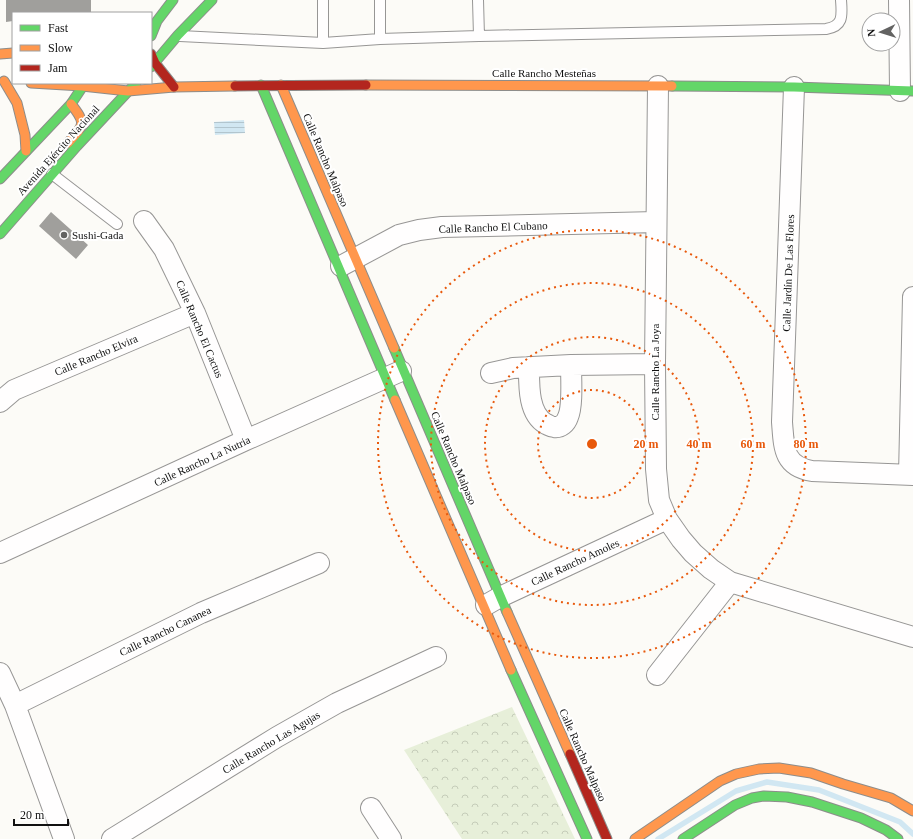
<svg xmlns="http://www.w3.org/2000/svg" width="913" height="839" font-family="Georgia,serif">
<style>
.park{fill:url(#park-crowns)}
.water{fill:url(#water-rules)}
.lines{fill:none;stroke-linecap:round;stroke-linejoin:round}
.stream{stroke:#d1e7f2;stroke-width:5.5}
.building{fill:#a09f9c}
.lane-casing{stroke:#979695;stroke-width:12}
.street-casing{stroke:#979695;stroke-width:22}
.fast-casing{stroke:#8d8d8b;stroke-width:11}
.slow-casing{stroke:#8d8d8b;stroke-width:11}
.jam-casing{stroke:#8d8d8b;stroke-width:11}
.lane{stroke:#fffefe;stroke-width:10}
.street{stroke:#fffefe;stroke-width:20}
.fast{stroke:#63d668;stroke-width:9}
.slow{stroke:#ff974d;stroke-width:9}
.jam{stroke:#b3261e;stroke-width:9}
.ring{fill:none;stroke:#e8590c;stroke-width:2;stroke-dasharray:2 4}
.poi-dot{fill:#636362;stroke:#fff;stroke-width:1.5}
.labels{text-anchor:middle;stroke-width:4;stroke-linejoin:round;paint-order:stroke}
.street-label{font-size:11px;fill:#111;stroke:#fff}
.poi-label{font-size:11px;fill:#111;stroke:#fff;text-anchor:start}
.centre{fill:#e8590c;stroke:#fff;stroke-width:2}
.ring-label{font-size:12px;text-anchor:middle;font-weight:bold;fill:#e8590c;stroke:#fff;stroke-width:4;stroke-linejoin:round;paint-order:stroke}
</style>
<defs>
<pattern id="park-crowns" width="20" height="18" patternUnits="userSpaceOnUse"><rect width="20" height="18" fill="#e7efd9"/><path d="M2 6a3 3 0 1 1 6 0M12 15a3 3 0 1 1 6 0" fill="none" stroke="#c5ccb9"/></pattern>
<pattern id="water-rules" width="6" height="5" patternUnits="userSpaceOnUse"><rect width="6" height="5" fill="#d1e7f2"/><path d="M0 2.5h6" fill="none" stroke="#b2c5ce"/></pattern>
</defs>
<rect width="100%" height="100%" fill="#fcfbf7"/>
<path class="park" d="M512,707L575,839H462L404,750Z"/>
<path class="water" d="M244,120L245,133L215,135L214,122Z"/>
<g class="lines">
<path class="stream" d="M658,839L736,791L767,782L819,790L900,822L913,834"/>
</g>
<path class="building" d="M6,0H91V13H13V21L6,22Z
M51,212L88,245L76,259L39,226Z"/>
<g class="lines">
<defs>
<path id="lane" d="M380,0V39
M478,0L479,36
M180,36L323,43L380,39L479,36L826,29C844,26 842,15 841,0
M323,43V0
M52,174L117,224"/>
<path id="street" d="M899,0L900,91
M658,86L655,364L656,469L659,500L667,519L681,539L693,553L711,569L730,582L913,637
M794,87L782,422C784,447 783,466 812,471L913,475
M144,221L164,249L195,313L246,440
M341,266L399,235L419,230L442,227L656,222
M529,367C529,385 528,414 546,424C549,425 551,427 554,427C561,428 566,423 568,417C573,406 571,378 571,365
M491,373L513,368L571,365L655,364
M0,402L14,390L195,313
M909,475L913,297
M0,553L246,440L401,371
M486,605L500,597L667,519
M0,673L15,705L64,839
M657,675L730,582
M15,705L201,613L319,563
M371,808L391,839
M112,839L277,737L337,703L436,657"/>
<path id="fast" d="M151,36L157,21L173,0
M151,67L178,35L212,0
M261,85L395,400
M672,86L794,87L913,91
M0,179L71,104L85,83
M0,234L77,146L136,83
M394,348L507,612
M511,670L587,839
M683,839L735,805L752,798L764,796L787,797L812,802L861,818L886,830L898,839"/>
<path id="slow" d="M0,54L13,53
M4,81L17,103L25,135L26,151
M31,83L82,86L128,91L174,87L235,86
M281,85L394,348
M366,85L672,86
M68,143C84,125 87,124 71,104
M395,400L511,670
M507,612L570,754
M635,839L720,781L736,774L759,769L779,768L811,773L843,784L891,798L913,811"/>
<path id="jam" d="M151,54L155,63L174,87
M235,86L366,85
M570,754L607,839"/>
</defs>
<use href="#lane" class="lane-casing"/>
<use href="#street" class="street-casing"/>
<use href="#fast" class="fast-casing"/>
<use href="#slow" class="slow-casing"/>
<use href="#jam" class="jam-casing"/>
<use href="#lane" class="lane"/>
<use href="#street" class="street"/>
<use href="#fast" class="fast"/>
<use href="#slow" class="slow"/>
<use href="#jam" class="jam"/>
</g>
<g class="ring">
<circle cx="592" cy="444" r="54"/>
<circle cx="592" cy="444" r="107"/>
<circle cx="592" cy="444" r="161"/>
<circle cx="592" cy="444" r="214"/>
</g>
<circle class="poi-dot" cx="64" cy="235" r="4"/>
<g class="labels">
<g class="street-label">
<text x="544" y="77">Calle Rancho Mesteñas</text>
<text transform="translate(58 150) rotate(-48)" y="4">Avenida Ejército Nacional</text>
<text transform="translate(326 160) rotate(67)" y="4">Calle Rancho Malpaso</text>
<text transform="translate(493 227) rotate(-2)" y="4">Calle Rancho El Cubano</text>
<text transform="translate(788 273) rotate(-88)" y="4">Calle Jardín De Las Flores</text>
<text transform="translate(200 329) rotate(67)" y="4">Calle Rancho El Cactus</text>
<text transform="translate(96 355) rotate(-23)" y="4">Calle Rancho Elvira</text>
<text transform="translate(655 372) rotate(-90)" y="4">Calle Rancho La Joya</text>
<text transform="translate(454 458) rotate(67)" y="4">Calle Rancho Malpaso</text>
<text transform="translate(202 461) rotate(-25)" y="4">Calle Rancho La Nutria</text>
<text transform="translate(575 562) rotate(-25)" y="4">Calle Rancho Amoles</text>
<text transform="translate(165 631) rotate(-26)" y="4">Calle Rancho Cananea</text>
<text transform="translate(271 742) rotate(-31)" y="4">Calle Rancho Las Agujas</text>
<text transform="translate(583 755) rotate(66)" y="4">Calle Rancho Malpaso</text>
</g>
<g class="poi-label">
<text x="72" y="239">Sushi-Gada</text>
</g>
</g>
<circle cx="592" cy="444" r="6" class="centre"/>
<g class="ring-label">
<text x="646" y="448">20 m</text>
<text x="699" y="448">40 m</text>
<text x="753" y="448">60 m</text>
<text x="806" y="448">80 m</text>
</g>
<rect x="12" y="12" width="140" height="72" fill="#ffffff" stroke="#a0a0a0"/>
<rect x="20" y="25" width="20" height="6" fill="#63d668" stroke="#a0a0a0"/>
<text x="48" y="32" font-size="12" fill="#111111">Fast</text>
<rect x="20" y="45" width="20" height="6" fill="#ff974d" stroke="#a0a0a0"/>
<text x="48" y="52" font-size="12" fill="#111111">Slow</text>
<rect x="20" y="65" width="20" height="6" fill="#b3261e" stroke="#a0a0a0"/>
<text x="48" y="72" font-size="12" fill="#111111">Jam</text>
<g transform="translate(881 32) rotate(266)"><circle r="19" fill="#ffffff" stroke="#a0a0a0"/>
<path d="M0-3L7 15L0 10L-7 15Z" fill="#636362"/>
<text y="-6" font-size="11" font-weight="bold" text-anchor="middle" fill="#111111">N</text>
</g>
<path d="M14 819v6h54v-6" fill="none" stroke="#111111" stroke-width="2"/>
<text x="20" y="819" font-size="12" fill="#111111" stroke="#ffffff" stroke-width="3" paint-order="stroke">20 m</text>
</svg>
